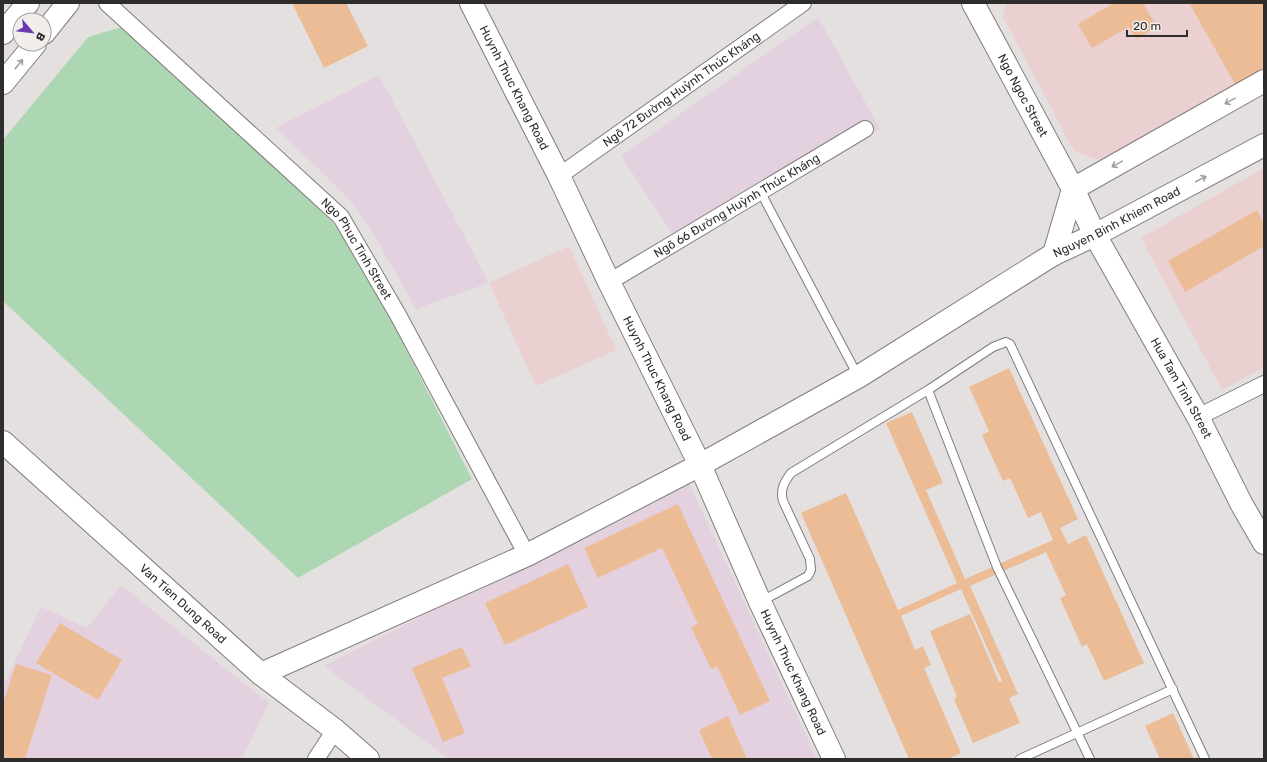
<svg xmlns="http://www.w3.org/2000/svg" width="1267" height="762" font-family="Rubik,sans-serif">
<style>
.commercial{fill:#ebd0d1}
.education{fill:#e4d1e0}
.green{fill:#add6b2}
.building{fill:#ecbc96}
.lines{fill:none;stroke-linecap:round;stroke-linejoin:round}
.lane-casing{stroke:#807c7b;stroke-width:10}
.street-casing{stroke:#807c7b;stroke-width:18}
.secondary-casing{stroke:#807c7b;stroke-width:24}
.primary-casing{stroke:#807c7b;stroke-width:24}
.lane{stroke:#fff;stroke-width:8}
.street{stroke:#fff;stroke-width:16}
.secondary{stroke:#fff;stroke-width:22}
.primary{stroke:#fff;stroke-width:22}
.oneway{stroke:#a1a0a0}
.labels{text-anchor:middle;stroke-width:3;stroke-linejoin:round;paint-order:stroke}
.street-label{font-size:12px;fill:#2e2d2c;stroke:#f1eeec}
</style>
<rect width="100%" height="100%" fill="#e4e0df"/>
<path class="commercial" d="M1006,3H1189L1235,84L1101,161L1074,151L1003,17Z
M1264,168V367L1222,390L1141,238Z
M569,246L616,350L536,386L489,283Z"/>
<path class="education" d="M818,17L880,129L680,245L621,156Z
M379,75L489,283L416,309L369,226L346,196L276,128Z
M688,481L817,759H449L324,666Z
M121,585L269,703L242,759H3V687L41,607L87,628Z"/>
<path class="green" d="M122,27L264,155L336,226L380,298L472,479L298,578L3,301V140L88,37Z"/>
<path class="building" d="M292,3H346L368,46L324,68Z
M1114,3H1143L1157,27L1136,39L1129,27L1092,48L1078,24Z
M1189,3H1264V68L1235,84Z
M1257,210L1264,223V246L1185,292L1168,261Z
M1009,368L1078,519L1060,528L1068,544L1086,535L1144,663L1104,681L1087,644L1082,647L1060,598L1066,595L1046,552L970,586L1018,694L1009,698L1020,723L973,743L954,699L957,697L930,631L970,614L999,682L1002,681L961,589L901,616L915,650L923,646L931,665L924,668L961,753L948,759H909L801,513L846,493L898,610L957,583L886,423L912,412L943,483L926,490L965,579L1053,540L1041,512L1028,518L1010,478L1003,481L982,435L989,431L969,387Z
M678,504L770,701L740,715L717,666L711,669L691,627L698,624L662,548L598,578L584,548Z
M568,564L588,607L505,645L485,603Z
M60,623L122,660L98,700L36,663Z
M462,647L471,666L442,678L465,733L443,742L412,668Z
M16,664L52,675L25,759H3V703Z
M1173,713L1194,759H1160L1145,726Z
M728,716L747,759H712L699,730Z"/>
<g class="lines">
<defs>
<path id="lane" d="M760,191L858,376
M928,390L997,567L1090,759
M760,602L808,576L811,570L810,559L783,501C780,490 784,482 791,473L928,390L993,347L1006,342L1010,344L1205,759
M1020,759L1173,689"/>
<g id="street">
<path id="s1" d="M107,3L341,217L398,315L527,555"/>
<path id="s2" d="M559,176L803,3"/>
<path id="s3" d="M609,282L865,129"/>
<path d="M1198,417L1264,384"/>
<path d="M316,759L335,730"/>
</g>
<g id="secondary">
<path id="s4" d="M471,3L559,176L609,282L700,465L760,602L834,759"/>
<path id="s5" d="M973,3L1073,189L1095,235L1198,417L1242,505L1264,543"/>
<path d="M3,33L28,3"/>
<path d="M44,33L68,3"/>
<path d="M3,83L35,44"/>
<path d="M1054,254L1073,189L1264,81"/>
<path id="s6" d="M261,674L527,555L700,465L858,377L1054,254L1095,235L1264,145"/>
</g>
<g id="primary">
<path id="s7" d="M3,442L261,674L335,730L368,759"/>
</g>
</defs>
<use href="#lane" class="lane-casing"/>
<use href="#street" class="street-casing"/>
<use href="#secondary" class="secondary-casing"/>
<use href="#primary" class="primary-casing"/>
<use href="#lane" class="lane"/>
<use href="#street" class="street"/>
<use href="#secondary" class="secondary"/>
<use href="#primary" class="primary"/>
</g>
<defs><path id="oneway-shaft" d="M-6 0H5M1.5-3L5.5 0L1.5 3" fill="none" stroke-width="1.6" stroke-linecap="round" stroke-linejoin="round"/></defs>
<g class="oneway">
<use href="#oneway-shaft" transform="translate(19 64) rotate(-51)"/>
<use href="#oneway-shaft" transform="translate(1230 101) rotate(151)"/>
<use href="#oneway-shaft" transform="translate(1117 164) rotate(151)"/>
<use href="#oneway-shaft" transform="translate(1201 179) rotate(-28)"/>
</g>
<g class="labels">
<g class="street-label">
<text dy="4" stroke="none"><textPath href="#s4" startOffset="95">Huynh Thuc Khang Road</textPath></text>
<text dy="4" stroke="none"><textPath href="#s2" startOffset="150">Ngõ 72 Đường Huỳnh Thúc Kháng</textPath></text>
<text dy="4" stroke="none"><textPath href="#s5" startOffset="105">Ngo Ngoc Street</textPath></text>
<text dy="4" stroke="none"><textPath href="#s3" startOffset="149">Ngõ 66 Đường Huỳnh Thúc Kháng</textPath></text>
<text dy="4" stroke="none"><textPath href="#s6" startOffset="969">Nguyen Binh Khiem Road</textPath></text>
<text dy="4" stroke="none"><textPath href="#s1" startOffset="352">Ngo Phuc Tinh Street</textPath></text>
<text dy="4" stroke="none"><textPath href="#s4" startOffset="419">Huynh Thuc Khang Road</textPath></text>
<text dy="4" stroke="none"><textPath href="#s5" startOffset="438">Hua Tam Tinh Street</textPath></text>
<text dy="4" stroke="none"><textPath href="#s7" startOffset="242">Van Tien Dung Road</textPath></text>
<text dy="4" stroke="none"><textPath href="#s4" startOffset="743">Huynh Thuc Khang Road</textPath></text>
</g>
</g>
<rect width="1267" height="762" fill="none" stroke="#2e2d2c" stroke-width="8"/>
<g transform="translate(32 32) rotate(118)"><circle r="19" fill="#f1eeec" stroke="#a3a19f"/>
<path d="M0-3L7 15L0 10L-7 15Z" fill="#6939b0"/>
<text y="-6" font-size="11" font-weight="bold" text-anchor="middle" fill="#2e2d2c">B</text>
</g>
<path d="M1127 30v6h60v-6" fill="none" stroke="#2e2d2c" stroke-width="2"/>
<text x="1133" y="30" font-size="12" fill="#2e2d2c" stroke="#f1eeec" stroke-width="3" paint-order="stroke">20 m</text>
</svg>
